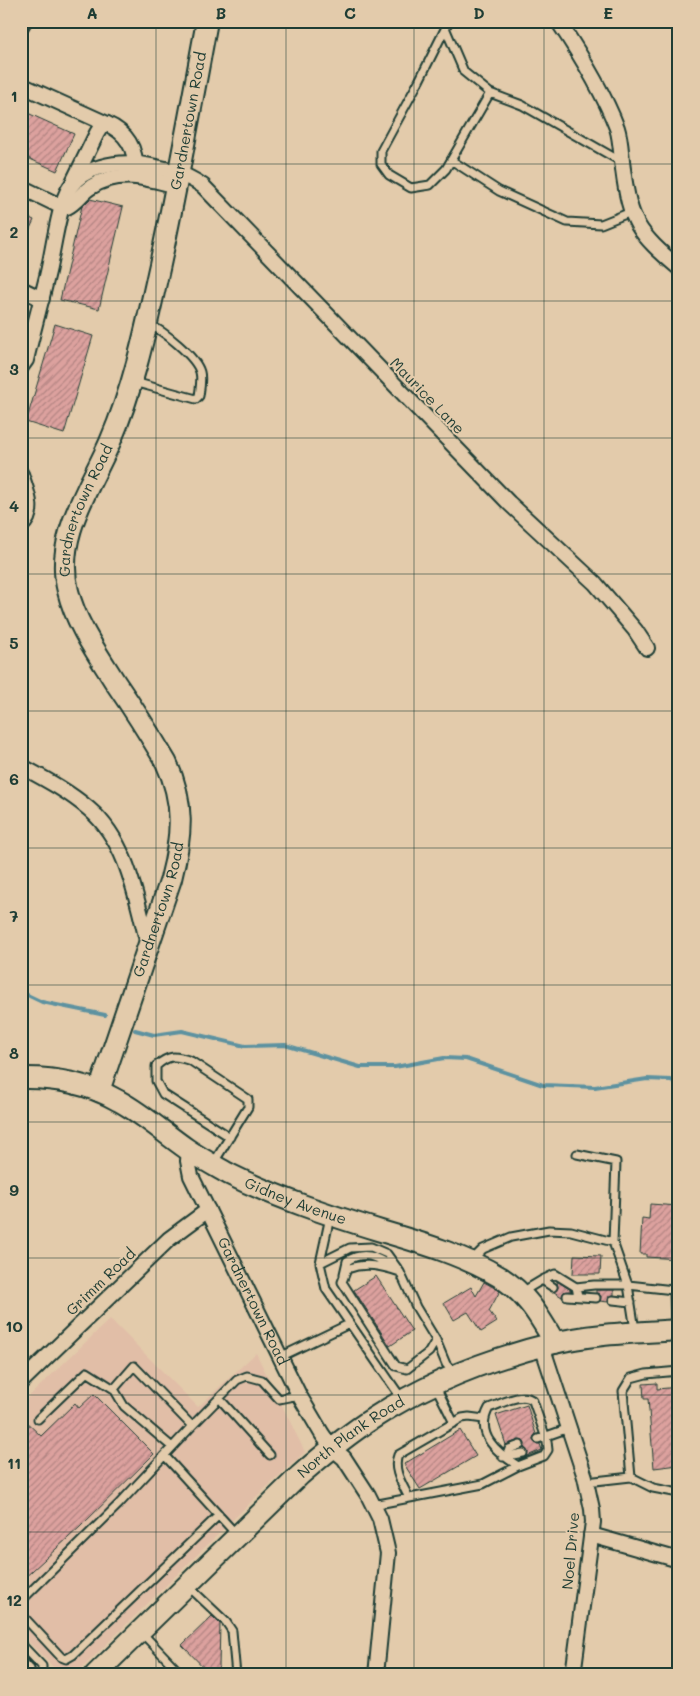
<svg xmlns="http://www.w3.org/2000/svg" width="700" height="1696" font-family="Mali,sans-serif">
<style>
.built{fill:#e1bea7}
.lines{fill:none;stroke-linecap:round;stroke-linejoin:round}
.stream{stroke:#5d92a0;stroke-width:4}
.building{fill:url(#building-hatch);stroke:#1f3d34}
.lane-casing{stroke:#1f3d34;stroke-width:11}
.street-casing{stroke:#1f3d34;stroke-width:18}
.secondary-casing{stroke:#1f3d34;stroke-width:24}
.lane{stroke:#e3cbab;stroke-width:7}
.street{stroke:#e3cbab;stroke-width:14}
.secondary{stroke:#e3cbab;stroke-width:20}
.grid{fill:none;stroke:#1f3d34;stroke-width:1;stroke-opacity:0.55}
.labels{text-anchor:middle;stroke-width:4;stroke-linejoin:round;paint-order:stroke}
.street-label{font-size:15px;fill:#1f3d34;stroke:#e3cbab}
.neatline{fill:none;stroke:#1f3d34;stroke-width:2}
.grid-label{font-size:16px;text-anchor:middle;font-weight:bold;fill:#1f3d34}
</style>
<defs>
<pattern id="building-hatch" width="6" height="6" patternUnits="userSpaceOnUse" patternTransform="scale(1.25)"><rect width="6" height="6" fill="#dca19e"/><path d="M-1 1l2-2M0 6l6-6M5 7l2-2" fill="none" stroke="#b28482"/></pattern>
</defs>
<rect width="100%" height="100%" fill="#e3cbab"/>
<filter id="ink" filterUnits="userSpaceOnUse"><feTurbulence type="fractalNoise" baseFrequency=".02" numOctaves="2"/><feDisplacementMap in="SourceGraphic" scale="10" xChannelSelector="R" yChannelSelector="G"/><feConvolveMatrix kernelMatrix="1 2 1 2 8 2 1 2 1" color-interpolation-filters="sRGB"/></filter>
<g filter="url(#ink)">
<path class="built" d="M110,1319L198,1407L256,1353L305,1452L256,1497L75,1675H61L21,1634V1404Z"/>
<g class="lines">
<path class="stream" d="M21,992L42,1002L105,1015
M135,1030L154,1035L182,1031L245,1046L285,1045L360,1067H395L444,1058L466,1059L543,1085L595,1087L647,1079L671,1080L679,1084"/>
</g>
<path class="building" d="M21,110L74,134L57,171L21,155Z
M90,199L123,207L99,309L60,300L82,206Z
M21,214L34,220L21,248Z
M55,324L93,336L64,434L26,422Z
M650,1204L679,1206V1259L646,1257V1254H640L642,1218L649,1219Z
M574,1255L601,1256L600,1274H573Z
M376,1276L412,1331L390,1346L354,1290Z
M557,1281L571,1290V1291L564,1292L562,1297L554,1292L558,1288Z
M484,1282L500,1291L489,1311L497,1322L481,1332L468,1312L454,1320L444,1303L471,1287L476,1296Z
M596,1290H614V1295L609,1296L608,1302L600,1301L601,1296L596,1293Z
M657,1383V1389L679,1387V1465L654,1468L648,1399H644L643,1384Z
M94,1394L154,1454L80,1527L21,1581V1417L41,1436L75,1403L79,1408Z
M527,1405L536,1434L534,1436L533,1440L535,1443L540,1444L542,1450L527,1456L528,1452L524,1448L525,1444L523,1441L519,1440L506,1445L496,1415Z
M460,1430L476,1456L420,1489L404,1464Z
M212,1616L220,1624L219,1667L211,1675L182,1645Z"/>
<g class="lines">
<defs>
<path id="lane" d="M367,21L368,23
M449,21L419,81L381,151V164L389,175L411,188L430,185L446,169L490,93L522,105L622,162
M446,30L464,72L490,93
M451,160L499,191L567,222L601,224L631,212
M134,382L196,399L199,396C200,389 202,379 200,372C196,357 163,330 148,324
M577,1154L616,1162L613,1242
M213,1164L248,1107V1099L191,1061C174,1055 169,1055 156,1066V1081L163,1094L230,1137
M472,1260L483,1249L511,1237L549,1230L571,1231L613,1242L628,1285L674,1290L675,1330
M320,1263L330,1217
M400,1272C381,1266 366,1262 347,1269L342,1282L396,1366L407,1369L429,1352L436,1340
M344,1274L347,1261C364,1250 376,1257 391,1266
M542,1280L555,1274L576,1287L578,1296
M576,1287L594,1285H628L635,1330
M522,1292L542,1280L553,1287
M567,1296L596,1298
M613,1300L631,1302
M280,1357L349,1324
M435,1385L454,1423
M114,1389L124,1406L172,1447
M219,1398L270,1455
M402,1399L326,1289L320,1263L350,1248L371,1247L387,1254L400,1272L416,1307L436,1340L446,1364L454,1373
M38,1419L87,1372L114,1389L134,1366L192,1426
M538,1439L569,1428
M507,1455L509,1449L520,1445
M165,1456L236,1534
M503,1457L523,1453
M631,1477L653,1488L679,1493
M586,1482L631,1477L623,1391L631,1378L646,1374L679,1371
M409,1498C403,1485 392,1470 398,1455L462,1418L469,1417L484,1419
M373,1505L483,1484L518,1466L544,1456L548,1450L547,1441L533,1401C523,1391 501,1404 489,1408C474,1435 498,1453 518,1466
M188,1586L226,1622L232,1631L236,1675
M21,1601L118,1505L192,1426L237,1380L247,1376L262,1380L279,1399L299,1395
M21,1614L61,1657L66,1659L73,1655L219,1515
M142,1633L182,1675
M21,1644L42,1666V1675
M21,1660L30,1669L31,1675"/>
<g id="street">
<path d="M558,21C580,54 603,91 617,128C621,140 621,156 623,169C630,223 638,233 679,268"/>
<path d="M21,26L24,21"/>
<path d="M21,85L107,124"/>
<path d="M73,182L97,133L102,125L107,124C126,132 137,149 135,171"/>
<path d="M21,187L62,207H67C77,202 82,192 91,187C119,169 148,178 177,186"/>
<path d="M21,289L42,299"/>
<path d="M21,367L26,360C33,331 41,302 48,272C53,251 59,203 70,187C84,167 116,161 139,164C164,168 183,172 203,186L509,503L595,583L635,630L647,648"/>
<path d="M21,474C26,490 37,513 21,526"/>
<path d="M21,766C45,779 68,791 89,809C128,842 136,898 148,944"/>
<path id="s1" d="M189,1150L188,1161L191,1176L299,1395L322,1434L332,1448L344,1458L368,1495L380,1519L388,1553L376,1675"/>
<path d="M542,1346L585,1477L592,1509L593,1522L573,1675"/>
<path d="M21,1382L169,1239L208,1210"/>
<path d="M591,1535L679,1560"/>
</g>
<g id="secondary">
<path id="s2" d="M21,1078C54,1077 90,1084 119,1101C143,1114 164,1133 187,1149C200,1158 215,1166 229,1174C277,1198 329,1215 381,1231C422,1243 463,1255 500,1277C527,1294 539,1316 555,1343"/>
<path id="s3" d="M99,1091L171,879C182,836 185,803 166,762C150,735 133,708 115,682C97,653 76,624 68,591C54,537 90,488 110,442C133,389 145,333 157,278C176,193 191,107 207,21"/>
<path id="s4" d="M95,1675L300,1475C324,1454 348,1434 375,1417C429,1382 492,1358 554,1343C594,1333 638,1333 679,1330"/>
</g>
</defs>
<use href="#lane" class="lane-casing"/>
<use href="#street" class="street-casing"/>
<use href="#secondary" class="secondary-casing"/>
<use href="#lane" class="lane"/>
<use href="#street" class="street"/>
<use href="#secondary" class="secondary"/>
</g>
</g>
<path class="grid" d="M156,21V1675M286,21V1675M414,21V1675M544,21V1675M21,164H679M21,301H679M21,438H679M21,574H679M21,711H679M21,848H679M21,985H679M21,1122H679M21,1258H679M21,1395H679M21,1532H679"/>
<g class="labels">
<g class="street-label">
<text dy="5" stroke="none"><textPath href="#s3" startOffset="1031">Gardnertown Road</textPath></text>
<text transform="translate(427 396) rotate(46)" y="5">Maurice Lane</text>
<text dy="5" stroke="none"><textPath href="#s3" startOffset="626">Gardnertown Road</textPath></text>
<text dy="5" stroke="none"><textPath href="#s3" startOffset="191">Gardnertown Road</textPath></text>
<text dy="5" stroke="none"><textPath href="#s2" startOffset="306">Gidney Avenue</textPath></text>
<text transform="translate(101 1282) rotate(-44)" y="5">Grimm Road</text>
<text dy="5" stroke="none"><textPath href="#s1" startOffset="166">Gardnertown Road</textPath></text>
<text dy="5" stroke="none"><textPath href="#s4" startOffset="350">North Plank Road</textPath></text>
<text transform="translate(571 1551) rotate(-85)" y="5">Noel Drive</text>
</g>
</g>
<rect width="700" height="1696" fill="none" stroke="#e3cbab" stroke-width="55"/>
<rect x="28" y="28" width="644" height="1640" class="neatline"/>
<g class="grid-label">
<text x="92" y="19">A</text>
<text x="221" y="19">B</text>
<text x="350" y="19">C</text>
<text x="479" y="19">D</text>
<text x="608" y="19">E</text>
<text x="14" y="102">1</text>
<text x="14" y="238">2</text>
<text x="14" y="375">3</text>
<text x="14" y="512">4</text>
<text x="14" y="649">5</text>
<text x="14" y="785">6</text>
<text x="14" y="922">7</text>
<text x="14" y="1059">8</text>
<text x="14" y="1196">9</text>
<text x="14" y="1332">10</text>
<text x="14" y="1469">11</text>
<text x="14" y="1606">12</text>
</g>
</svg>
